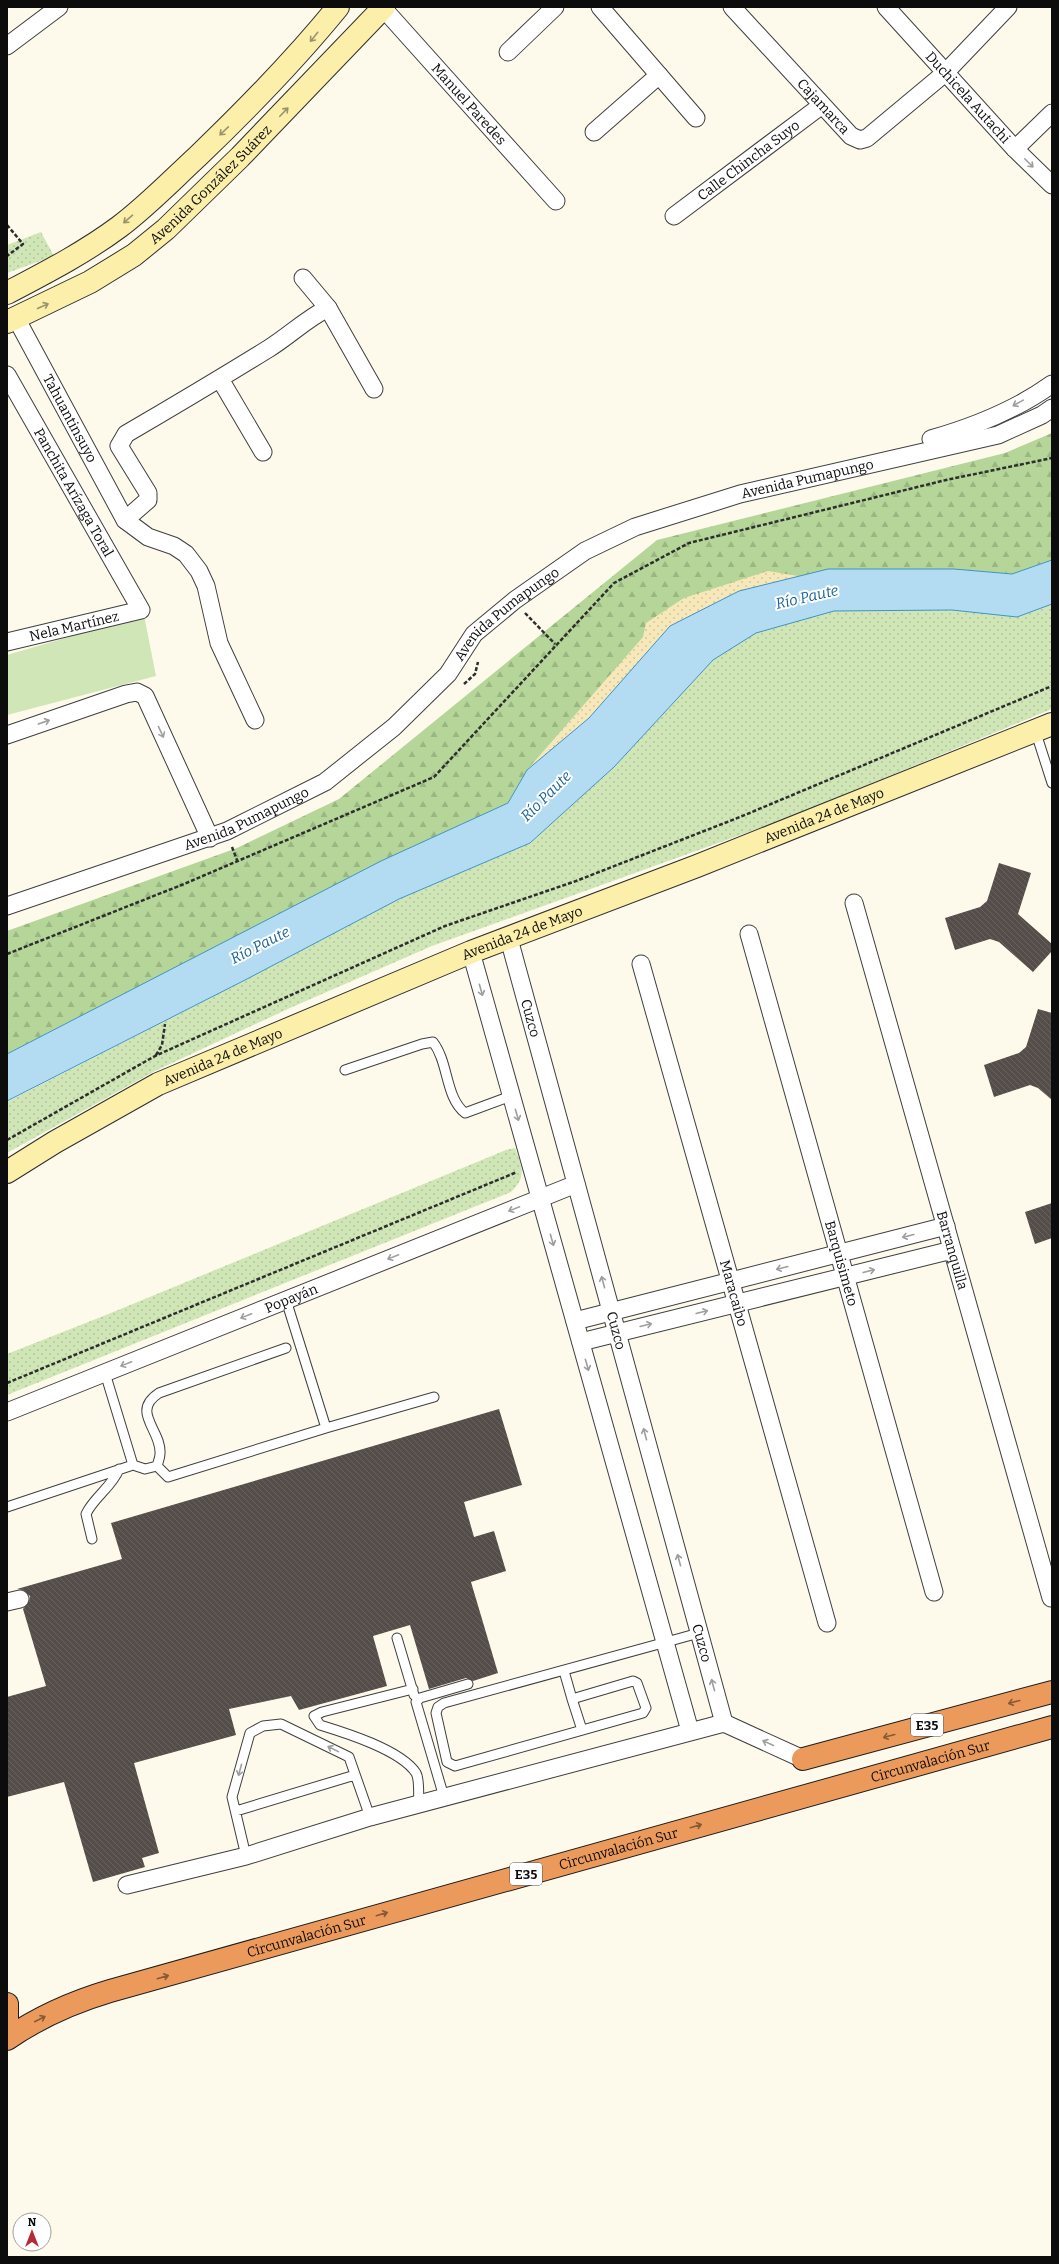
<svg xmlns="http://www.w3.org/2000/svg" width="1059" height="2264" font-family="Bitter,serif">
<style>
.forest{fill:url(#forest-firs)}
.sand{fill:url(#sand-dots)}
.park{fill:url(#park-dots)}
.garden{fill:#d1e6b7}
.water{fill:#b3dcf2;stroke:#3e93c5}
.building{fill:url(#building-back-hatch)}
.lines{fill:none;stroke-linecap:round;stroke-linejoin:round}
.lane-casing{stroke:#3f3f3f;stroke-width:11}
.street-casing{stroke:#3f3f3f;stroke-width:19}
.secondary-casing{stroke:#2e2e2e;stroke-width:24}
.highway-casing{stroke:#1d1d1d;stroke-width:24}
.path{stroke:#2e2e2e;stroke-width:2.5;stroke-dasharray:4 2;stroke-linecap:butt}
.lane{stroke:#fff;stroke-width:9}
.street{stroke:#fff;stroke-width:17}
.secondary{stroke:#fbefaa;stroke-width:22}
.highway{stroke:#ec9a5b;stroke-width:22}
.oneway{stroke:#9b946b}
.oneway2{stroke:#9e9e9e}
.oneway3{stroke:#875a37}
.labels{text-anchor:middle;stroke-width:4;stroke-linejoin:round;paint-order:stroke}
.shield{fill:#fff;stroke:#555;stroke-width:1}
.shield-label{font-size:13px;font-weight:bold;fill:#0c0c0c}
.street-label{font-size:14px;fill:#0c0c0c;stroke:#fff}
.water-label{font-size:15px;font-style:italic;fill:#1c6496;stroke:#fff}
</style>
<defs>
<pattern id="forest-firs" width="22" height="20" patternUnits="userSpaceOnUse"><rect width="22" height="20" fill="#b5d698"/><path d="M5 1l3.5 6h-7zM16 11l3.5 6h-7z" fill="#9ab682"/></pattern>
<pattern id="sand-dots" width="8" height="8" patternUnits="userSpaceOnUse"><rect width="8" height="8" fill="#f7e8ba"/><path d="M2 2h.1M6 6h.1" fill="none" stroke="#d3c69f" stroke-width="1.8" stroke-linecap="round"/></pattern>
<pattern id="park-dots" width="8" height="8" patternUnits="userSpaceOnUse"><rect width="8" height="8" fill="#d1e6b7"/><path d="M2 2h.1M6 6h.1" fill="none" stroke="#b2c49c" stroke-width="1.8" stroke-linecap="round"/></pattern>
<pattern id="building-back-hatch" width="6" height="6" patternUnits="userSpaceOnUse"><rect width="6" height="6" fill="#544d49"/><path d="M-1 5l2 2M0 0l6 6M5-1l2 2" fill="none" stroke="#68625f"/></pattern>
</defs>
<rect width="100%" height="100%" fill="#fefaeb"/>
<path class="forest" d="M1052,433V560L1012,574L954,569L527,770L508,803L387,859L7,1054V931L237,848L339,799L657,540L1005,453Z"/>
<path class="sand" d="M768,571L798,576L760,592L527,770L643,637L646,623L684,598Z"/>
<path class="park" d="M41,232L54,256L7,273V245Z
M1052,604V709L785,819L432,946L290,1008L155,1071L7,1153V1102L247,979L399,899L530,843L614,767L713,660L756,633L834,611L952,610L1017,617Z
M515,1148C522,1167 527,1177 511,1192L7,1395V1354L106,1315L506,1150Z"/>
<path class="garden" d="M144,615L156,676L7,715V655Z"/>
<path class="water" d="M1052,560V604L1017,617L952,610L834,611L756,633L713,660L614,767L530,843L399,899L247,979L7,1101V1054L381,861L508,803L527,770L589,718L670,626L739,591L828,569H954L1012,574Z"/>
<path class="building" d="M999,863L1031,873L1018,914L1052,944V951L1033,972L999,942L990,939L955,950L945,918L980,907L987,901Z
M1038,1009L1052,1013V1100L1038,1088L1030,1085L994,1097L984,1065L1019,1053L1026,1047Z
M1052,1203V1238L1035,1244L1025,1212Z
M499,1409L522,1485L464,1502L474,1537L494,1531L506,1571L471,1582L498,1673L473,1681L466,1678L429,1689L410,1625L373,1636L387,1686L299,1710L291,1696L229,1709L236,1735L134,1763L159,1853L142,1858L145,1867L93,1882L64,1782L7,1797V1697L46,1686L23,1609L29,1602L30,1596L23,1590L17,1589L122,1559L111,1523Z"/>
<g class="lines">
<defs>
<path id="lane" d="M1035,730L1052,783
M345,1070L422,1044L433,1042C449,1063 445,1097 465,1113L511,1096
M286,1300L326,1428L434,1397
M105,1373L133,1465L145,1469L157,1466C158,1462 160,1458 160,1454C162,1430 130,1412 159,1393L286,1348
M157,1466L168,1477L326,1428
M7,1507L133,1465
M92,1539L86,1514C94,1497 112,1487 119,1469
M397,1638L414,1695
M564,1671L572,1699L633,1681L637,1683L646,1708L643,1713L462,1764L455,1766L447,1762L436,1713L438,1707L444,1703L699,1633
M413,1689L322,1712L314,1716L320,1725C346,1733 401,1750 416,1773C420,1780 418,1795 419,1804
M572,1699L582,1730
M444,1797L416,1702L420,1698L468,1684
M236,1811L355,1775
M246,1856L232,1797L250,1733L263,1726L281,1724L349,1757L370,1817"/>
<g id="street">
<path d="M600,7L696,118"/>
<path id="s1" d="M732,7L851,136L860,140L867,138L945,73L1008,7"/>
<path id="s2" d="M886,7L1015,149L1052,185"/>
<path id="s3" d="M383,8L556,201"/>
<path d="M7,46L59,7"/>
<path d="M508,52L555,7"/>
<path d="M594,132L659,75"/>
<path d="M1015,149L1052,113"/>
<path id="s4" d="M674,216L822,105"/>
<path d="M303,278L328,308L374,389"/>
<path id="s5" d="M16,318L125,520L148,537L174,546L186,554L199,571L206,586L219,643L255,720"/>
<path id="s6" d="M7,375L141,610L7,642"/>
<path d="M220,379L263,452"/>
<path d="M931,439C973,427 1016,410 1052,384"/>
<path d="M125,520L148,500V493L119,446L126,434C174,406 221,378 268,349C289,336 306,319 328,308"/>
<path d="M7,735L126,694L137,692L145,696L210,838"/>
<path id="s7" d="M854,903L1051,1598"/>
<path id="s8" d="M7,906L227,831L325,782L394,727L448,674L474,634L515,600L585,551L635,527L740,494L998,435L1042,415L1052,408"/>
<path id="s9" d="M749,934L934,1592"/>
<path id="s10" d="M509,939L724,1723"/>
<path d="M471,952L690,1731"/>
<path id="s11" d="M641,964L827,1623"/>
<path d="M575,1321L946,1226"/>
<path d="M581,1342L952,1250"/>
<path id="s12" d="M7,1412L576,1184"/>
<path d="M7,1602L20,1599"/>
<path d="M127,1885L246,1856L370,1817L724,1723L803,1759"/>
</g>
<g id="secondary">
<path d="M7,293C45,273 84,253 119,227C147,206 172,180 198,156C248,108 294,61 338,7"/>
<path id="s13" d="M7,322L90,282L134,255L166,229L240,157L384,7"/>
<path id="s14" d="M7,1172L55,1142L158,1084L471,952L697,866L1052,724"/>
</g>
<g id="highway">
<path d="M803,1759L1052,1692"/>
<path d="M7,2004V2020"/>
<path id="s15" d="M7,2039C39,2017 73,2002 110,1991L1052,1727"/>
</g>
</defs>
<use href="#lane" class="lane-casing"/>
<use href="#street" class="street-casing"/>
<use href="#secondary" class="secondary-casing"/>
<use href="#highway" class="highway-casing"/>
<path class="path" d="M7,225L23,244L7,256
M525,613L555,644
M464,684L475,674L478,662
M232,847L237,860
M7,954L184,884L434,777L614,583L689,543L946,480L1052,458
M156,1055L162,1045L165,1024
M7,1140L155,1056L445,926L576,881L740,817L1052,686
M7,1383L517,1172"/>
<use href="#lane" class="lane"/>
<use href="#street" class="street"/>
<use href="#secondary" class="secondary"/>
<use href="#highway" class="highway"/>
</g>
<defs><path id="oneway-shaft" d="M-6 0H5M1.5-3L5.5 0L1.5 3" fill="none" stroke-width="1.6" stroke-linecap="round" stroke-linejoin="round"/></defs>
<g class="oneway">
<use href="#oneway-shaft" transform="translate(314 37) rotate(129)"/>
<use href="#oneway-shaft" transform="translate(284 112) rotate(-46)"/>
<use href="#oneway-shaft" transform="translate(224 131) rotate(136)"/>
<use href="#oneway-shaft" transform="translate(128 219) rotate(139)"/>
<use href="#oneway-shaft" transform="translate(43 306) rotate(-24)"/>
</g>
<g class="oneway2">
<use href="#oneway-shaft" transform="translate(1029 163) rotate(45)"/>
<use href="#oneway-shaft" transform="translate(1018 403) rotate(151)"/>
<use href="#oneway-shaft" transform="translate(44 722) rotate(-19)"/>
<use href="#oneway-shaft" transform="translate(161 732) rotate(65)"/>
<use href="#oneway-shaft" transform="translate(481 990) rotate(74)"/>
<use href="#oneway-shaft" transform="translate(517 1115) rotate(74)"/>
<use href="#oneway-shaft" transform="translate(514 1209) rotate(158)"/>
<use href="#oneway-shaft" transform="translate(908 1236) rotate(166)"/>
<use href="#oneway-shaft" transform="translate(552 1240) rotate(74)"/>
<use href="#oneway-shaft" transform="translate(393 1257) rotate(158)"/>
<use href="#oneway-shaft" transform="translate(782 1268) rotate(166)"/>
<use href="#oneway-shaft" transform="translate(869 1271) rotate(-14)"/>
<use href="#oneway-shaft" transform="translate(603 1282) rotate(-105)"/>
<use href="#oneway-shaft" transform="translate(702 1312) rotate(-14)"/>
<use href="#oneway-shaft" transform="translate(246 1316) rotate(158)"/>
<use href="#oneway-shaft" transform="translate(646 1325) rotate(-14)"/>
<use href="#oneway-shaft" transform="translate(126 1364) rotate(158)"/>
<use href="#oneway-shaft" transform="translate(587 1365) rotate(74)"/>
<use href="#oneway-shaft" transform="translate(645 1434) rotate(-105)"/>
<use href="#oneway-shaft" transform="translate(679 1560) rotate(-105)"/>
<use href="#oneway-shaft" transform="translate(713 1685) rotate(-105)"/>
<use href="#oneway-shaft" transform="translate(768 1743) rotate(-155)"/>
<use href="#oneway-shaft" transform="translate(333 1749) rotate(-154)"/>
<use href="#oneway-shaft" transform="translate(240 1770) rotate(105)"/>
</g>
<g class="oneway3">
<use href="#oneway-shaft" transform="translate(1014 1702) rotate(165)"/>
<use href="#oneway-shaft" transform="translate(889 1736) rotate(165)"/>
<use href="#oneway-shaft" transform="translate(696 1826) rotate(-16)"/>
<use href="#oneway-shaft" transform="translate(382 1914) rotate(-16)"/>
<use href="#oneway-shaft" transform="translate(163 1977) rotate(-16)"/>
<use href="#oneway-shaft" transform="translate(40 2019) rotate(-27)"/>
</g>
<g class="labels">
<g class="shield">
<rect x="911" y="1714" width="32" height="22" rx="3"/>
<rect x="510" y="1863" width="32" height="22" rx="3"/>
</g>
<g class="shield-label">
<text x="927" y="1730">E35</text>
<text x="526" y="1879">E35</text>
</g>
<g class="street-label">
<text dy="5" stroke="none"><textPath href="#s2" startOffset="122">Duchicela Autachi</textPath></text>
<text dy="5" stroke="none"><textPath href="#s3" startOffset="129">Manuel Paredes</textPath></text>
<text dy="5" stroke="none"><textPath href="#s1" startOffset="135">Cajamarca</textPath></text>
<text dy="5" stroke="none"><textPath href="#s4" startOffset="93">Calle Chincha Suyo</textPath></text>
<text dy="5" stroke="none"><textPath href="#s13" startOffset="248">Avenida González Suárez</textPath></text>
<text dy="5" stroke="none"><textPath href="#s5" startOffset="114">Tahuantinsuyo</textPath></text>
<text dy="5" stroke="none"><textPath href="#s8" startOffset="927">Avenida Pumapungo</textPath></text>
<text dy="5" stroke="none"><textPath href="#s6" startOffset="135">Panchita Arízaga Toral</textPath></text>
<text dy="5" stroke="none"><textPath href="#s8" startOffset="591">Avenida Pumapungo</textPath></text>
<text transform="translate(74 626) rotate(-13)" y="5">Nela Martínez</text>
<text dy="5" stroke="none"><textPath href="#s14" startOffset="893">Avenida 24 de Mayo</textPath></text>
<text dy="5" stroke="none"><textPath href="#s8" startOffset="255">Avenida Pumapungo</textPath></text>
<text dy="5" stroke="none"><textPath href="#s14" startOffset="569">Avenida 24 de Mayo</textPath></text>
<text dy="5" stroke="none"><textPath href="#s10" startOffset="82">Cuzco</textPath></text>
<text dy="5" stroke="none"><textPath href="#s14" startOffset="245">Avenida 24 de Mayo</textPath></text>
<text dy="5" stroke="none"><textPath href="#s7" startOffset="361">Barranquilla</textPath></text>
<text dy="5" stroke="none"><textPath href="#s9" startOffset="342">Barquisimeto</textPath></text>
<text dy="5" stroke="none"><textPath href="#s11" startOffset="342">Maracaibo</textPath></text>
<text dy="5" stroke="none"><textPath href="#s12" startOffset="306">Popayán</textPath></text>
<text dy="5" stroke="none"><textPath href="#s10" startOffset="406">Cuzco</textPath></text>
<text dy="5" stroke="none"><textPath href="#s10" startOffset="730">Cuzco</textPath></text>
<text dy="5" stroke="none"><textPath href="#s15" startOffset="966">Circunvalación Sur</textPath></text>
<text dy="5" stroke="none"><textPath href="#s15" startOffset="642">Circunvalación Sur</textPath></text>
<text dy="5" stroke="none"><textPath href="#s15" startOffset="318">Circunvalación Sur</textPath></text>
</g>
<g class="water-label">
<text transform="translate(807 597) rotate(-13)" y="5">Río Paute</text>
<text transform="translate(546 796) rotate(-45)" y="5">Río Paute</text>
<text transform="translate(260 945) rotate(-27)" y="5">Río Paute</text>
</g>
</g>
<rect width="1059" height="2264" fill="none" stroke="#0c0c0c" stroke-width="16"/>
<g transform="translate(32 2232)"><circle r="19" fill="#ffffff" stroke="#9e9e9e"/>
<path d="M0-3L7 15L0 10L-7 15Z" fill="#b42c36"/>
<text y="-6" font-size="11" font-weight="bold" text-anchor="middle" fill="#0c0c0c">N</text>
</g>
</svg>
